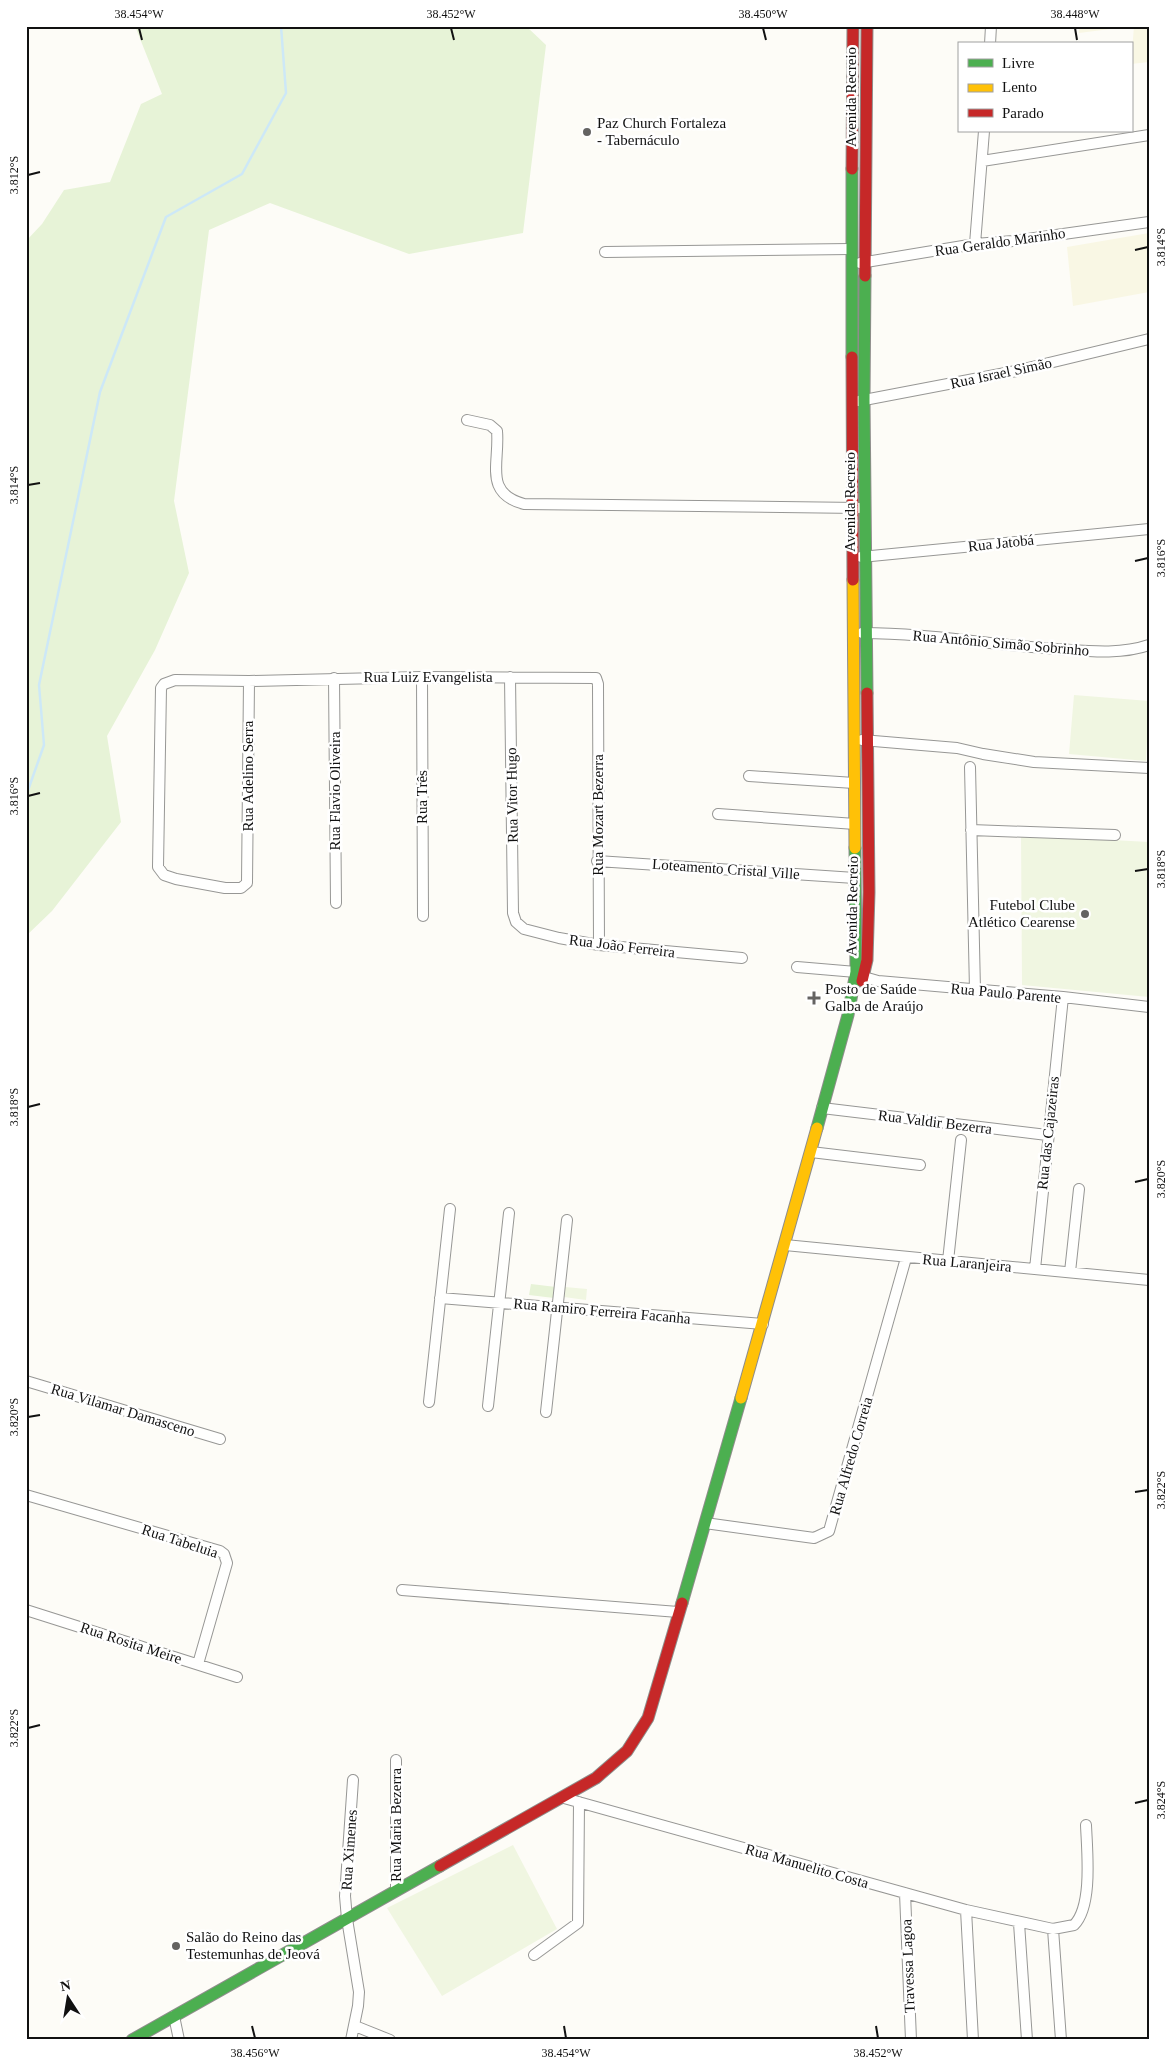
<svg xmlns="http://www.w3.org/2000/svg" width="1175" height="2066" font-family="'Times New Roman',serif">
<style>
.farmland{fill:#f9f7e4}
.green{fill:#e7f3d7}
.pitch{fill:#f0f6e1}
.lines{fill:none;stroke-linecap:round;stroke-linejoin:round}
.stream{stroke:#cde8f7;stroke-width:2.5}
.street-casing{stroke:#979795;stroke-width:12}
.fast-casing{stroke:#8e8d8b;stroke-width:13}
.slow-casing{stroke:#8e8d8b;stroke-width:13}
.jam-casing{stroke:#8e8d8b;stroke-width:13}
.street{stroke:#fffffe;stroke-width:10}
.fast{stroke:#4caf50;stroke-width:11}
.slow{stroke:#ffc107;stroke-width:11}
.jam{stroke:#c62828;stroke-width:11}
.ticks{fill:none;stroke:#111;stroke-width:2}
.poi-dot{fill:#646362;stroke:#fff;stroke-width:2}
.labels{text-anchor:middle;stroke-width:5;stroke-linejoin:round;paint-order:stroke}
.street-label{font-size:15px;fill:#111;stroke:#fff}
.poi-label{font-size:15px;fill:#111;stroke:#fff;text-anchor:start}
.neatline{fill:none;stroke:#111;stroke-width:2}
.ticks-label{font-size:12px;text-anchor:middle;fill:#111}
</style>
<rect width="100%" height="100%" fill="#fdfcf7"/>
<path class="farmland" d="M1079,26H1149V62L1131,64L1134,26L1079,33Z
M1149,233V292L1073,306L1067,247Z"/>
<path class="green" d="M135,26H526L546,45L523,233L409,254L270,203L209,230L174,501L189,573L155,650L107,736L121,822L52,911L26,936V241L42,224L64,190L110,182L141,104L162,94Z
M531,1284L556,1287L554,1298L529,1295Z"/>
<path class="pitch" d="M1074,695L1149,701L1146,761L1069,754Z
M1021,835L1149,842V997L1022,985Z
M565,1287L587,1289L586,1300L564,1297Z
M513,1845L557,1929L442,1996L387,1908Z"/>
<g class="lines">
<path class="stream" d="M26,796L44,745L39,685L100,392L166,217L242,174L286,93L281,26"/>
<defs>
<path id="street" d="M990,44L991,26
M982,161L1149,135
M975,244L984,131
M605,252L851,249
M860,263L975,244L1013,241L1149,222
M859,401L1016,371L1149,339
M467,420L490,425L497,431C500,463 483,493 524,504L859,508
M861,557L1149,529
M862,633C928,633 992,645 1057,649C1087,651 1120,655 1149,645
M422,677L423,916
M510,677L513,913L516,922L524,929L559,938L599,945L742,958
M334,678L336,903
M249,681L175,680L164,684L161,688L158,867L164,875L176,879L225,888H241L247,883L249,681L422,677L596,678L598,684L599,945
M862,740L957,748L983,754L1034,762L1149,768
M970,767L975,990
M749,776L854,783
M718,814L855,824
M971,830L1115,835
M597,861L855,878
M797,967L856,972
M864,977L878,981L1063,997L1149,1007
M822,1108L1047,1135
M811,1152L920,1165
M785,1245L1149,1280
M948,1261L961,1140
M1035,1269L1063,997
M1070,1272L1079,1189
M440,1298L763,1324
M26,1381L220,1439
M429,1402L450,1209
M488,1406L509,1213
M546,1412L567,1220
M26,1495L220,1551L224,1554L227,1563L198,1664
M705,1523L814,1538L829,1531L906,1258
M402,1590L678,1612
M26,1610L237,1677
M564,1798L966,1910L1053,1929L1074,1925C1093,1906 1087,1851 1086,1825
M396,1891V1760
M905,1893L911,2040
M966,1910L973,2040
M1019,1923L1027,2040
M1053,1929L1061,2040
M534,1955L578,1923L579,1802
M174,2016L179,2040
M355,2026L390,2040
M351,2040L358,2006L359,1992L347,1919L345,1896L353,1780"/>
<path id="fast" d="M865,276L864,400L867,693
M852,357V169
M817,1128L848,1015L856,972L855,848
M682,1603L741,1398
M132,2040L440,1866"/>
<path id="slow" d="M853,580L855,848
M741,1398L817,1128"/>
<path id="jam" d="M852,169L853,26
M865,276L867,26
M852,357L853,580
M862,981L867,960L869,892L867,693
M440,1866L596,1778L627,1751L648,1718L682,1603"/>
</defs>
<use href="#street" class="street-casing"/>
<use href="#fast" class="fast-casing"/>
<use href="#slow" class="slow-casing"/>
<use href="#jam" class="jam-casing"/>
<use href="#street" class="street"/>
<use href="#fast" class="fast"/>
<use href="#slow" class="slow"/>
<use href="#jam" class="jam"/>
</g>
<path class="ticks" d="M139,28L142,40M451,28L454,40M763,28L766,40M1075,28L1077,40M28,175L40,172M1135,250L1148,247M28,485L40,483M1135,561L1148,558M28,796L40,793M1135,871L1148,869M28,1107L40,1104M1135,1182L1148,1179M28,1417L40,1415M1135,1492L1148,1490M28,1728L40,1725M1135,1803L1148,1800M252,2026L255,2038M564,2026L566,2038M876,2026L878,2038"/>
<g class="poi-dot">
<circle cx="587" cy="132" r="5"/>
<circle cx="1085" cy="914" r="5"/>
<path d="M811.5 990.5h5v5h5v5h-5v5h-5v-5h-5v-5h5z"/>
<circle cx="176" cy="1946" r="5"/>
</g>
<g class="labels">
<g class="street-label">
<text transform="translate(851 97) rotate(-90)" y="5">Avenida Recreio</text>
<text transform="translate(1000 242) rotate(-8)" y="5">Rua Geraldo Marinho</text>
<text transform="translate(1001 373) rotate(-12)" y="5">Rua Israel Simão</text>
<text transform="translate(850 502) rotate(-90)" y="5">Avenida Recreio</text>
<text transform="translate(1001 543) rotate(-6)" y="5">Rua Jatobá</text>
<text transform="translate(1001 643) rotate(5)" y="5">Rua Antônio Simão Sobrinho</text>
<text x="428" y="682">Rua Luiz Evangelista</text>
<text transform="translate(248 776) rotate(-90)" y="5">Rua Adelino Serra</text>
<text transform="translate(335 791) rotate(-90)" y="5">Rua Flavio Oliveira</text>
<text transform="translate(512 795) rotate(-91)" y="5">Rua Vitor Hugo</text>
<text transform="translate(422 797) rotate(-90)" y="5">Rua Três</text>
<text transform="translate(598 815) rotate(-90)" y="5">Rua Mozart Bezerra</text>
<text transform="translate(726 869) rotate(4)" y="5">Loteamento Cristal Ville</text>
<text transform="translate(852 906) rotate(-89)" y="5">Avenida Recreio</text>
<text transform="translate(622 946) rotate(7)" y="5">Rua João Ferreira</text>
<text transform="translate(1006 993) rotate(5)" y="5">Rua Paulo Parente</text>
<text transform="translate(935 1122) rotate(7)" y="5">Rua Valdir Bezerra</text>
<text transform="translate(1048 1133) rotate(-84)" y="5">Rua das Cajazeiras</text>
<text transform="translate(967 1263) rotate(5)" y="5">Rua Laranjeira</text>
<text transform="translate(602 1311) rotate(5)" y="5">Rua Ramiro Ferreira Facanha</text>
<text transform="translate(123 1410) rotate(17)" y="5">Rua Vilamar Damasceno</text>
<text transform="translate(851 1456) rotate(-74)" y="5">Rua Alfredo Correia</text>
<text transform="translate(180 1541) rotate(18)" y="5">Rua Tabeluia</text>
<text transform="translate(131 1643) rotate(18)" y="5">Rua Rosita Meire</text>
<text transform="translate(396 1825) rotate(-90)" y="5">Rua Maria Bezerra</text>
<text transform="translate(349 1850) rotate(-86)" y="5">Rua Ximenes</text>
<text transform="translate(807 1866) rotate(16)" y="5">Rua Manuelito Costa</text>
<text transform="translate(908 1966) rotate(-92)" y="5">Travessa Lagoa</text>
</g>
<g class="poi-label">
<text x="597" y="128">Paz Church Fortaleza<tspan x="597" dy="17">- Tabernáculo</tspan></text>
<text x="1075" y="910" text-anchor="end">Futebol Clube<tspan x="1075" dy="17">Atlético Cearense</tspan></text>
<text x="825" y="994">Posto de Saúde<tspan x="825" dy="17">Galba de Araújo</tspan></text>
<text x="186" y="1942">Salão do Reino das<tspan x="186" dy="17">Testemunhas de Jeová</tspan></text>
</g>
</g>
<rect width="1175" height="2066" fill="none" stroke="#ffffff" stroke-width="55"/>
<rect x="958" y="42" width="175" height="90" fill="#ffffff" stroke="#a0a0a0"/>
<rect x="968" y="59" width="25" height="8" fill="#4caf50" stroke="#a0a0a0"/>
<text x="1002" y="68" font-size="15" fill="#111111">Livre</text>
<rect x="968" y="84" width="25" height="8" fill="#ffc107" stroke="#a0a0a0"/>
<text x="1002" y="92" font-size="15" fill="#111111">Lento</text>
<rect x="968" y="109" width="25" height="8" fill="#c62828" stroke="#a0a0a0"/>
<text x="1002" y="118" font-size="15" fill="#111111">Parado</text>
<g transform="translate(68 1998) rotate(348)" stroke="#ffffff" stroke-width="4" paint-order="stroke">
<path d="M0-4L9 19L0 12L-9 19Z" fill="#111111"/>
<text y="-8" font-size="14" font-weight="bold" text-anchor="middle" fill="#111111">N</text>
</g>
<rect x="28" y="28" width="1120" height="2010" class="neatline"/>
<g class="ticks-label">
<text x="139" y="18">38.454°W</text>
<text x="451" y="18">38.452°W</text>
<text x="763" y="18">38.450°W</text>
<text x="1075" y="18">38.448°W</text>
<text transform="translate(14 175) rotate(-90)" y="4">3.812°S</text>
<text transform="translate(1161 247) rotate(-90)" y="4">3.814°S</text>
<text transform="translate(14 485) rotate(-90)" y="4">3.814°S</text>
<text transform="translate(1161 558) rotate(-90)" y="4">3.816°S</text>
<text transform="translate(14 796) rotate(-90)" y="4">3.816°S</text>
<text transform="translate(1161 869) rotate(-90)" y="4">3.818°S</text>
<text transform="translate(14 1107) rotate(-90)" y="4">3.818°S</text>
<text transform="translate(1161 1179) rotate(-90)" y="4">3.820°S</text>
<text transform="translate(14 1417) rotate(-90)" y="4">3.820°S</text>
<text transform="translate(1161 1490) rotate(-90)" y="4">3.822°S</text>
<text transform="translate(14 1728) rotate(-90)" y="4">3.822°S</text>
<text transform="translate(1161 1800) rotate(-90)" y="4">3.824°S</text>
<text x="255" y="2057">38.456°W</text>
<text x="566" y="2057">38.454°W</text>
<text x="878" y="2057">38.452°W</text>
</g>
</svg>
